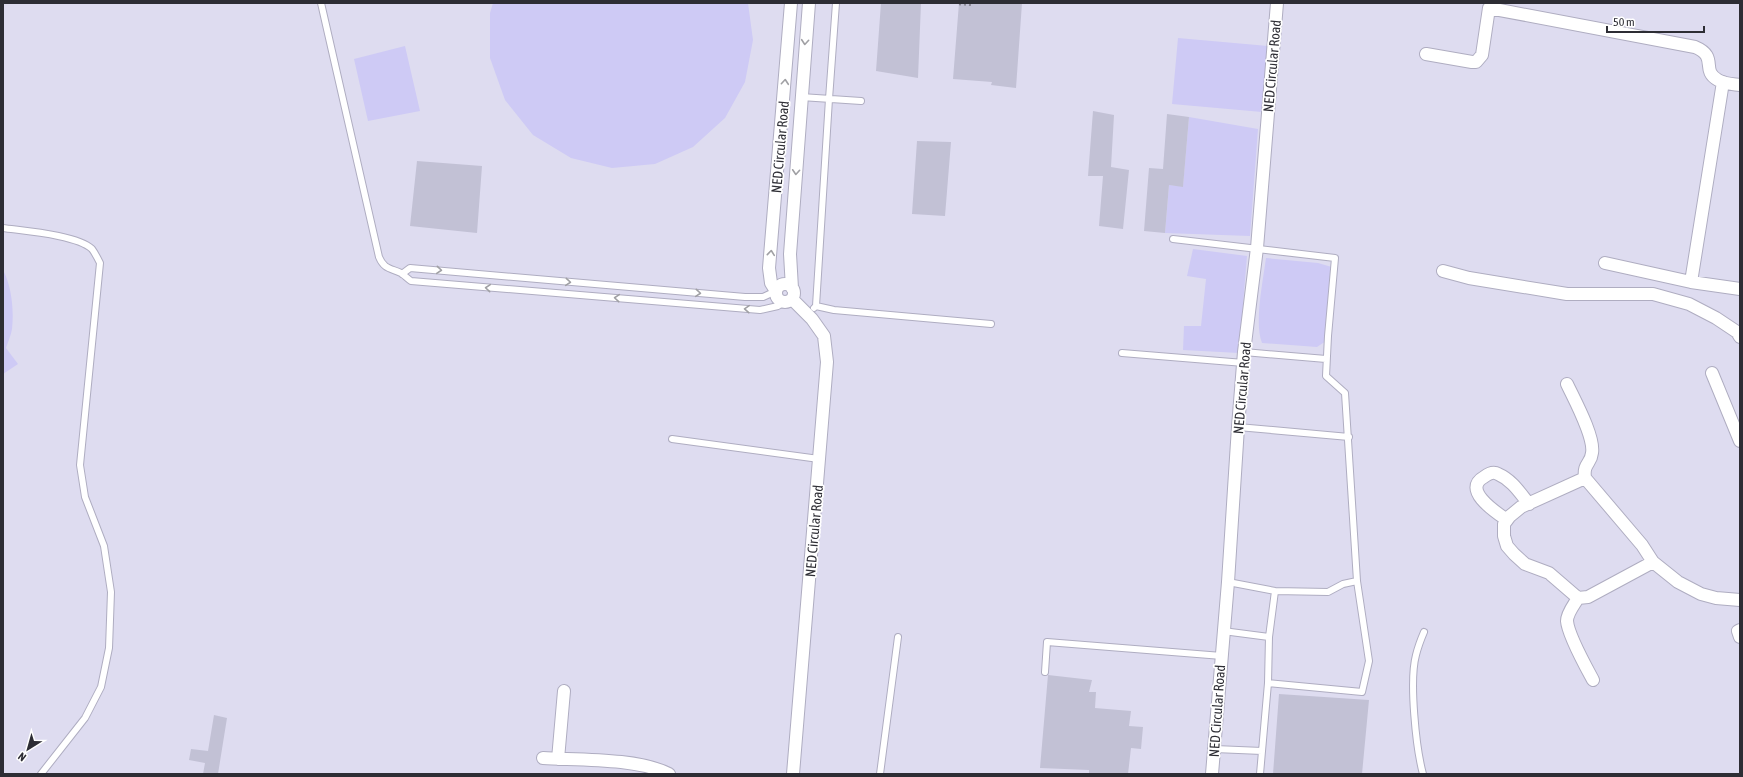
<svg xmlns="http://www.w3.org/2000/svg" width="1743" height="777" font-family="'Asap Condensed',sans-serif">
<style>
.green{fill:#cecaf5}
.building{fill:#c2c1d5}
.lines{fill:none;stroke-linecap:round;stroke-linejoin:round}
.lane-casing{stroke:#afadc1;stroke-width:8}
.street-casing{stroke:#afadc1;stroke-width:14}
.path{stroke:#8b8a97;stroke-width:2.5;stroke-dasharray:2 3;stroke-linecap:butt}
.lane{stroke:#fff;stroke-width:6}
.street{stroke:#fff;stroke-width:12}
.oneway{stroke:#a0a0a4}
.labels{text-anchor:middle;stroke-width:3.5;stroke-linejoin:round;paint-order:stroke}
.street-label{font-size:14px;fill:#2d2d34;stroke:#fff}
</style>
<rect width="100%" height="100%" fill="#dedcf0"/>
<path class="green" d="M493,3H748L753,40L745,82L725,118L693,147L655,164L612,168L571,158L533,135L505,100L490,58V13Z
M1178,38L1268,46L1262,112L1172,104Z
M405,46L420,111L368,121L354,59Z
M1189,117L1258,129L1250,236L1165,233L1169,185L1183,186Z
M1193,249L1247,256L1239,353L1183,350L1184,326H1201L1206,279L1187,276Z
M1266,258L1318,263L1335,268L1329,339L1317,347L1262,343C1254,323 1263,281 1266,258Z
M3,270C12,287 14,311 12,329C11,335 8,342 6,348L18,364L3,374Z"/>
<path class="building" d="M881,3H921L918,78L876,71Z
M959,3H1022L1016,88L991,85L992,82L953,79Z
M1093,111L1114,115L1111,167L1129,170L1123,229L1099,226L1103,176H1088Z
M1167,114L1189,117L1183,187L1169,185L1165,233L1144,231L1149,168L1163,169Z
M917,141L951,142L945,216L912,214Z
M417,161L482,166L477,233L410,226Z
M1048,675L1092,680L1089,692H1096L1095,708L1131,711L1129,726L1143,727L1141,749L1131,748L1128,774H1089V770L1040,768Z
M1279,694L1369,700L1362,774H1273Z
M214,715L227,718L218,774H203L205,763L189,760L191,749L208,751Z"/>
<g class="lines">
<defs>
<path id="lane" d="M321,3L379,257C384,269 390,268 401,273C404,275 408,279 411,281L760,310L778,306L784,302
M801,97L861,101
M3,228C24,231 77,235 92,249C95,253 98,259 100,263L80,465L85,497L104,546L111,592L109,648L101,687L85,718L41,774
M1173,239L1335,258L1328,336L1326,376L1345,393L1357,581L1369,661L1362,692L1268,683
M402,274L410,268L745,297H763L776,291
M816,306L829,99L836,3
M814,308L816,306L834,310L991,324
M1244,352L1326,359
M1122,353L1244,363
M1238,427L1349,437
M672,439L819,459
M1228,582L1275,591L1328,592L1343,584L1357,581
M1223,631L1269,637
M1045,672L1047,642L1222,656
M1215,749L1262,751
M880,774L898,637
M1260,774L1268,683L1269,637L1275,591
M1423,774C1416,748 1409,681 1416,655C1418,647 1421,639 1424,632"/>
<path id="street" d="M1426,54L1472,62H1476L1482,55L1489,8L1695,47C1719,57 1700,70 1718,80C1725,84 1733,84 1740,85
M1605,263L1691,282L1740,289
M1443,271L1469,278L1567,294H1653L1689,304L1716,318L1737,332L1740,337
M1691,282L1723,82
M776 293a9 9 0 1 1 18 0a9 9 0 1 1-18 0Z
M792,288L790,254L809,3
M776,291L771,283L769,268L791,3
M792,299L812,319L824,336L827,362L793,774
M1712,373L1740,441
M1567,384C1574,399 1595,437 1592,453C1591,464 1583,463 1585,478L1642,545L1653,562L1678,582L1701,594L1716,598L1740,600
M1585,478L1521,507L1510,516L1504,524V536L1507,546L1514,554L1525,564L1549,573L1578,598L1588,597L1653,562
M1507,520C1497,513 1461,490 1484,477C1488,474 1493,471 1498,474C1512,480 1520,493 1529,504
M1578,598C1574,605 1567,613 1567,621C1568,635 1586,667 1593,680
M1740,630L1738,631L1740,637
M543,758C580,760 637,758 669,774
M558,759L564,691
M1212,774L1228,582L1238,427L1244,352L1257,248L1277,3"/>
</defs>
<use href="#lane" class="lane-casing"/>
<use href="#street" class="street-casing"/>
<path class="path" d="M959,4L973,5"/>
<use href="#lane" class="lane"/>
<use href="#street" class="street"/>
</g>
<defs><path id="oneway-chevron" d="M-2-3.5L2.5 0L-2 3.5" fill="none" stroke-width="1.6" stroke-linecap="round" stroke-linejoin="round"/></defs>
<g class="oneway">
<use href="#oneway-chevron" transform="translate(805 42) rotate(95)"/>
<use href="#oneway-chevron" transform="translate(785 82) rotate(-85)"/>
<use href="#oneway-chevron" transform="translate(796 172) rotate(94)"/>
<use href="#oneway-chevron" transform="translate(771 253) rotate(-84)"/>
<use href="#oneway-chevron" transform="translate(439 270) rotate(5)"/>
<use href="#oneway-chevron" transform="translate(568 282) rotate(5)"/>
<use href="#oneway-chevron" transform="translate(488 288) rotate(-175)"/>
<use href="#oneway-chevron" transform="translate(698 293) rotate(5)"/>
<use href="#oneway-chevron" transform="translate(617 298) rotate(-175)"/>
<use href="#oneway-chevron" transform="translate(747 309) rotate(-176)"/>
</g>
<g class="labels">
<g class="street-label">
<text transform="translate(1272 66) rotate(-85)" y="5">NED Circular Road</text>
<text transform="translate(780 147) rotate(-85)" y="5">NED Circular Road</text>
<text transform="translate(1242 388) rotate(-85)" y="5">NED Circular Road</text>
<text transform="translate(814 531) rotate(-85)" y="5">NED Circular Road</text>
<text transform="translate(1217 711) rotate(-86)" y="5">NED Circular Road</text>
</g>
</g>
<rect width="1743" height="777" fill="none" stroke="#2d2d34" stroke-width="8"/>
<g transform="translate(28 749) rotate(217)" stroke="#ffffff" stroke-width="3" paint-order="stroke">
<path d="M0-3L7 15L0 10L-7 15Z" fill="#2d2d34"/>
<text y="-6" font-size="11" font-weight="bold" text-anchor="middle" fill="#2d2d34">N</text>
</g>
<path d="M1607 26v6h97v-6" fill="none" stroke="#2d2d34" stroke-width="2"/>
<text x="1613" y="26" font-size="12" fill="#2d2d34" stroke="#ffffff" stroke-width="3" paint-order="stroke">50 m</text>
</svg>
